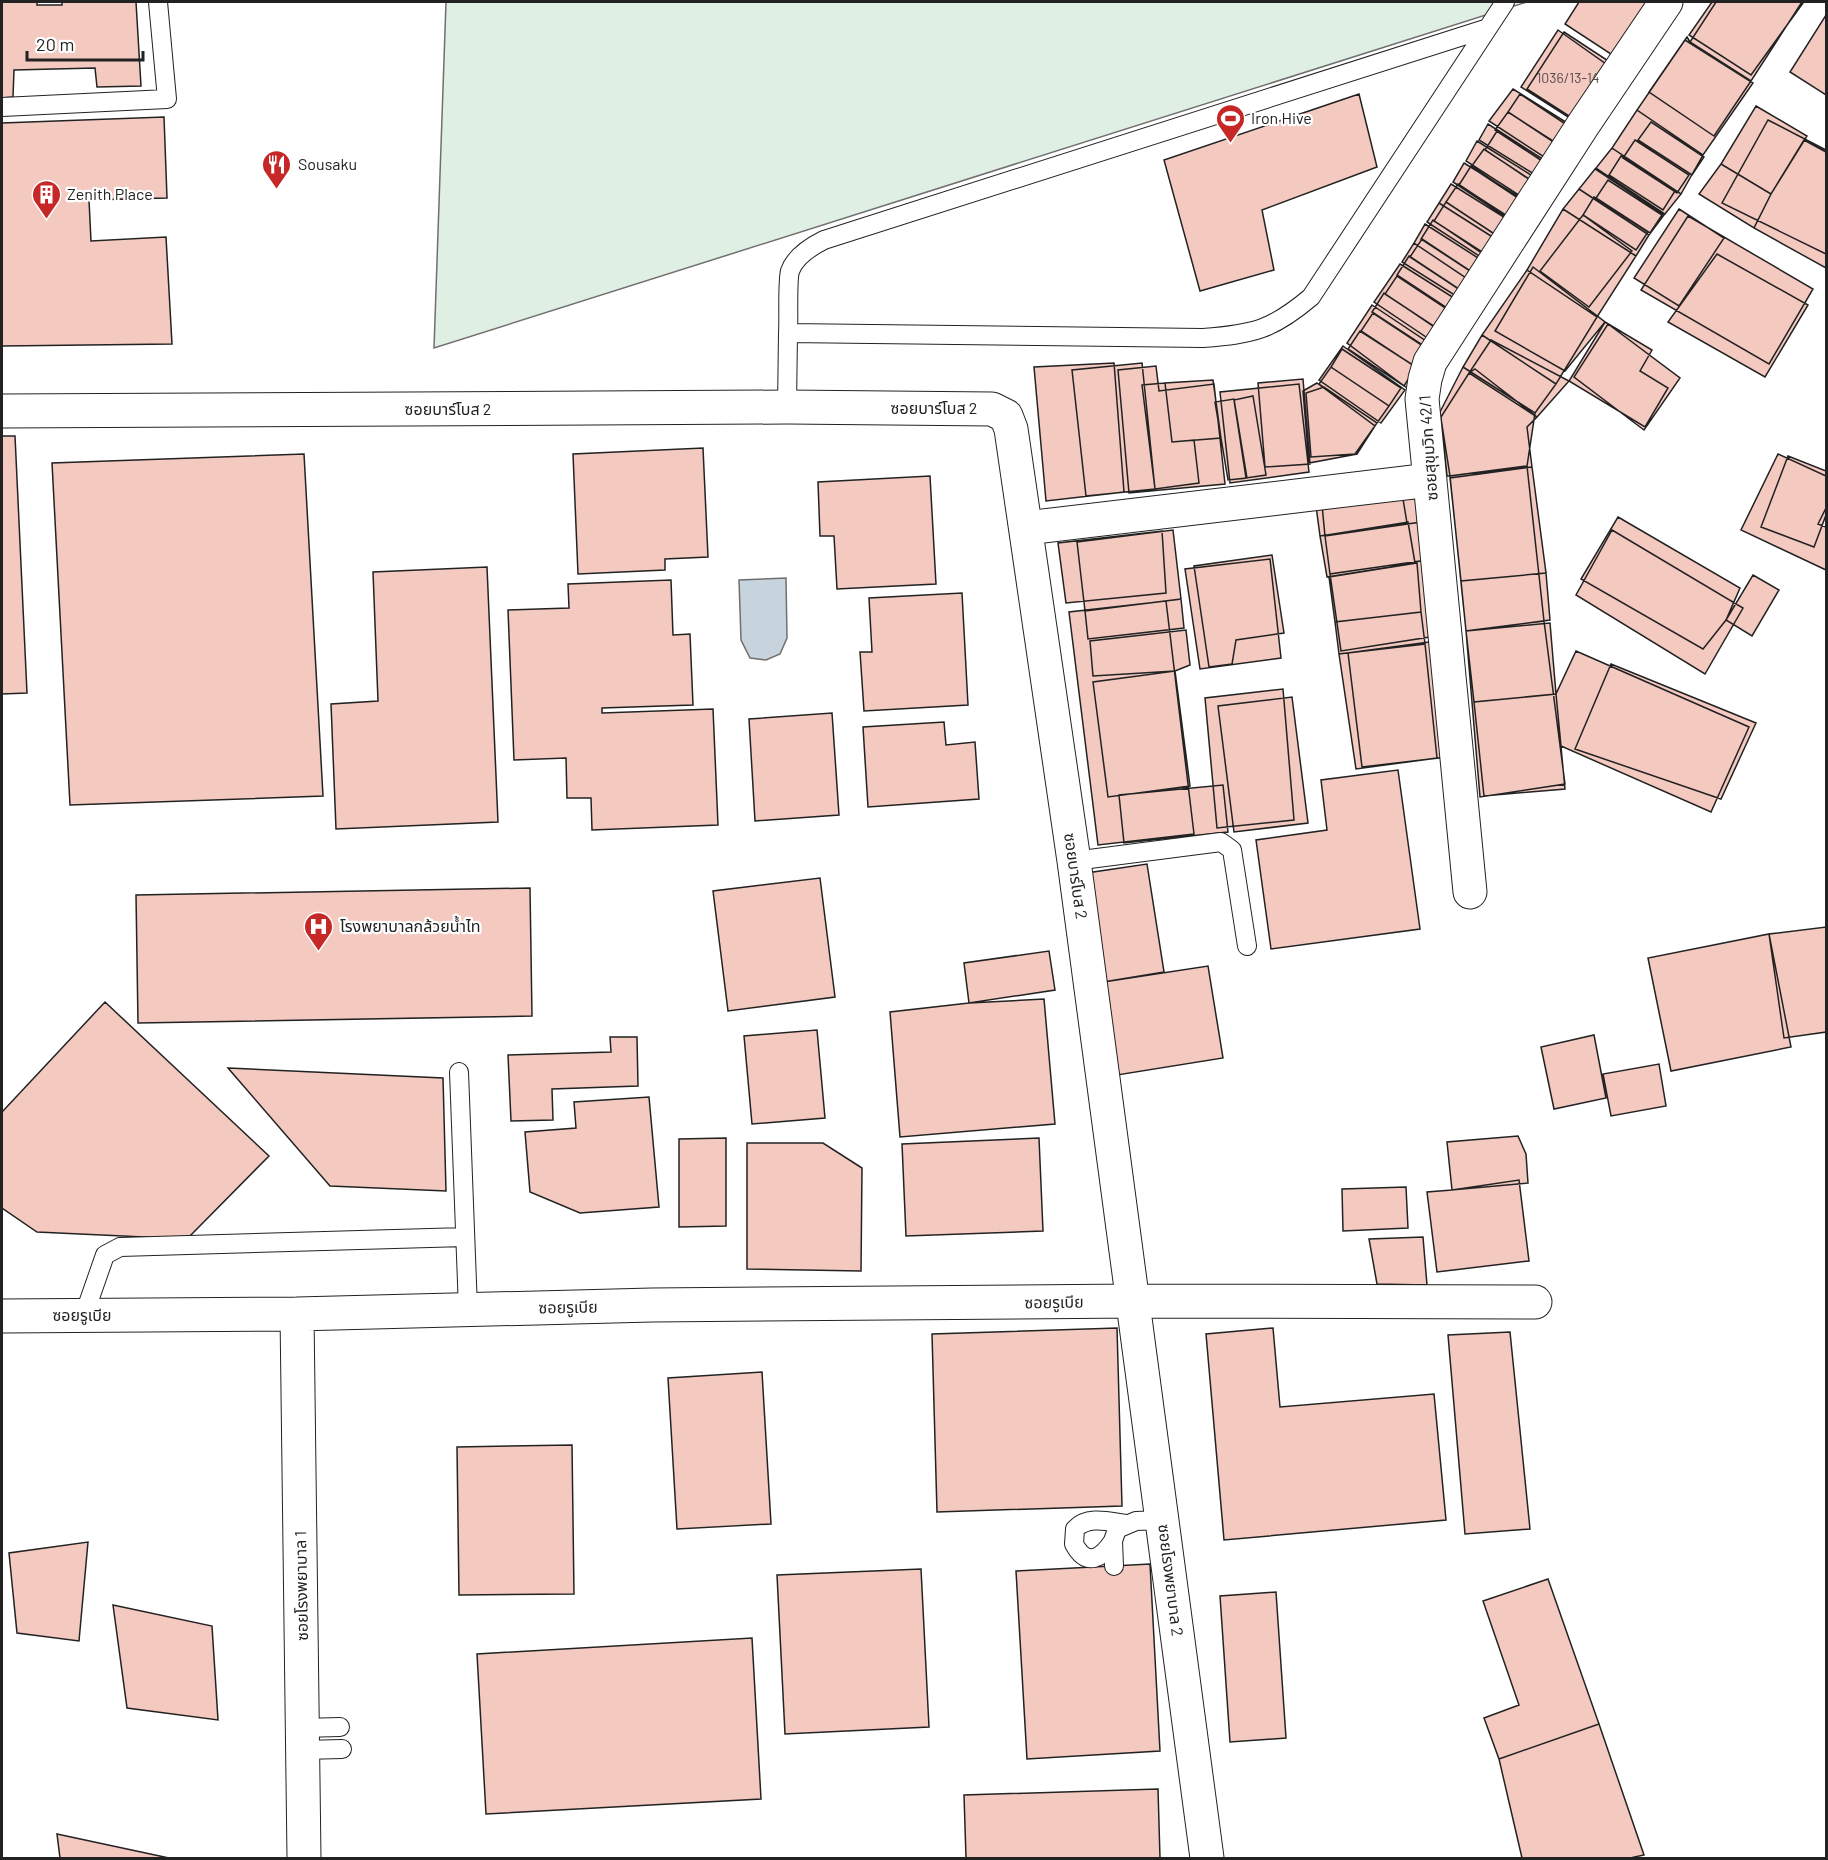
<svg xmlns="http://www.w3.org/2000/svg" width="1828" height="1860" font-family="Barlow,'Noto Sans Thai',sans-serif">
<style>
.green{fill:#e0efe3;stroke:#6f6f6f;stroke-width:1.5}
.water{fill:#c7d3dd;stroke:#6f6f6f;stroke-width:1.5}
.building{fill:#f3c9c0;stroke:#222;stroke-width:1.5}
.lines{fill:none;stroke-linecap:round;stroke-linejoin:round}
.lane-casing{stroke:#222;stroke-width:20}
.street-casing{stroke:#222;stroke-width:35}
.lane{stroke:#fff;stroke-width:18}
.street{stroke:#fff;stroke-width:33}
.labels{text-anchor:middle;stroke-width:4.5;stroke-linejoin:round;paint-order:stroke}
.number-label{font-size:14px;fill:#564c4a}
.poi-label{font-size:16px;fill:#222;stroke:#fff;text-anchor:start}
.street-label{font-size:16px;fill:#222;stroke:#fff}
</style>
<rect width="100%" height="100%" fill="#fff"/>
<path class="green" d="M446,2H1527L434,348Z"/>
<path class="water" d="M786,578L787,638L780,654L766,660L750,658L741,640L739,580Z"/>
<path class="building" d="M2,2H37V5H62V2H136L141,86L97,87L95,68L14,70L13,97L2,98Z
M1579,2H1659L1620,60L1565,24Z
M1712,2H1801L1803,3L1751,75L1689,35Z
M1716,2H1802L1751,81L1690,42Z
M1826,15V95L1790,72Z
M1558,30L1613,69L1579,124L1521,87Z
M1564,32L1619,68L1583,125L1527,89Z
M1687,37L1690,42L1751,81L1714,136L1649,92Z
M1685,40L1753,83L1703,155L1637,110Z
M1513,89L1577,129L1555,164L1489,121Z
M1359,94L1377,167L1262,210L1274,270L1200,291L1164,160Z
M1520,94L1576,131L1564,149L1508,112Z
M1756,106L1807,136L1771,194L1721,164Z
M1637,110L1703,155L1681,194L1612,148Z
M1508,112L1564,148L1551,167L1495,130Z
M164,117L167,198L89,200L91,241L166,237L172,344L2,346V123Z
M1768,120L1826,150V254L1722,203Z
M1651,122L1704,157L1692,175L1638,140Z
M1488,124L1552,165L1542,179L1479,140Z
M1497,131L1553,168L1540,186L1485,150Z
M1635,140L1689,175L1677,193L1623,158Z
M1804,140L1826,152V268L1754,228L1771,194Z
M1477,141L1542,182L1528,201L1466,161Z
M1612,148L1681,194L1665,214L1596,168Z
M1484,149L1539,186L1527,204L1471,167Z
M1621,156L1675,191L1663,210L1609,175Z
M1464,163L1529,203L1515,223L1453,182Z
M1721,164L1771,194L1754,228L1699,194Z
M1471,166L1527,203L1515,221L1459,185Z
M1595,169L1664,215L1649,235L1579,189Z
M1608,180L1662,215L1650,233L1596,198Z
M1451,184L1515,224L1502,243L1439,203Z
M1458,184L1514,221L1502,239L1446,202Z
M1579,189L1649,235L1636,256L1563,209Z
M1594,197L1648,232L1636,250L1583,215Z
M1446,202L1502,239L1490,257L1434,221Z
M1439,203L1502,243L1490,263L1427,222Z
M1563,209L1636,256L1597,317L1527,270Z
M1679,209L1724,238L1679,306L1634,278Z
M1583,215L1632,251L1589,307L1540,271Z
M1688,216L1813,289L1769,364L1641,290Z
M1433,220L1489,258L1476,275L1421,239Z
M1425,224L1489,265L1475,284L1414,243Z
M1422,239L1478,276L1466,294L1410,257Z
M1414,243L1475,284L1464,301L1402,262Z
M1717,254L1808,305L1765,377L1668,322Z
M1409,256L1465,293L1453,312L1397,275Z
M1400,264L1462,303L1438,345L1374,302Z
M1533,267L1605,322L1565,371L1495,331Z
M1527,270L1597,317L1556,384L1482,335Z
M1397,276L1453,313L1441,331L1385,294Z
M1384,293L1440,331L1427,348L1372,312Z
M1372,305L1435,347L1407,388L1347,343Z
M1373,313L1429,350L1417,368L1361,331Z
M1605,322L1652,350L1640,371L1668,388L1645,427L1569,381Z
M1608,324L1680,378L1644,430L1574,377Z
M1360,331L1416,367L1404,386L1348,349Z
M1482,335L1556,384L1535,413L1463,367Z
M1491,340L1569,381L1537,417L1469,373Z
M1343,346L1405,390L1381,423L1319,380Z
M1342,349L1401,388L1389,406L1331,367Z
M1114,363L1124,492L1046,501L1034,367Z
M1142,363L1155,489L1086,496L1072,370Z
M1156,366L1159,391L1214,384L1225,484L1129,493L1118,370Z
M1331,367L1389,406L1377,423L1319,384Z
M1463,367L1535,413L1527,466L1450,476L1440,412Z
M1475,369L1537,417L1527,427L1532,467L1447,476L1441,417L1469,373Z
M1303,379L1310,464L1265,467L1258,383Z
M1213,380L1221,438L1172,442L1165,383Z
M1165,383L1172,442L1194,440L1199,483L1155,489L1142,385Z
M1317,383L1375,426L1357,454L1309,463L1303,391Z
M1299,384L1309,472L1230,483L1220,392Z
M1324,387L1377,423L1355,454L1311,457L1306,393Z
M1253,396L1266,475L1246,478L1234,400Z
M1234,399L1247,478L1228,480L1215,402Z
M2,436H15L27,693L2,694Z
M703,448L708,557L665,559V570L578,574L573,454Z
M304,454L323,796L70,805L52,463Z
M1778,454L1826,476V508L1818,524L1826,527V570L1741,530Z
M1788,456L1826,471V515L1814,547L1761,527Z
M1527,466L1544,621L1466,631L1450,476Z
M1532,467L1546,573L1461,581L1450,478Z
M930,476L936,584L837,589L834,536H820L818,482Z
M1417,491L1421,522L1325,536L1322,505Z
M1402,493L1407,523L1320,536L1316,506Z
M1618,517L1740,588L1726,620L1703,649L1581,579Z
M1408,522L1415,563L1327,577L1320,536Z
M1421,522L1427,560L1330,574L1325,536Z
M1173,530L1181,599L1085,611L1077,542Z
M1612,530L1743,608L1705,674L1576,595Z
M1162,531L1166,593L1066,603L1058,543Z
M1272,555L1284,633L1236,640L1232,664L1209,667L1194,566Z
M1270,559L1281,658L1200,669L1185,569Z
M1427,560L1436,636L1341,651L1330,574Z
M1417,563L1421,612L1335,622L1329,577Z
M487,567L498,822L336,829L331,704L378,701L373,572Z
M1546,573L1550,620L1466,631L1461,581Z
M1753,575L1779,590L1752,636L1726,620Z
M671,580L673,635L690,634L693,705L602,708V713L713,709L718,825L592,830L591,798H567L566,758L514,760L508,610L569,608L568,584Z
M962,593L968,705L864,711L860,652H872L869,598Z
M1181,599L1184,628L1088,639L1085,611Z
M1166,601L1194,834L1098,845L1069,612Z
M1421,612L1425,644L1339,654L1335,622Z
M1544,621L1565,784L1480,797L1466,631Z
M1550,623L1556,694L1474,702L1466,631Z
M1186,630L1190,665L1175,671L1093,676L1090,641Z
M1436,641L1447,757L1362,767L1348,653Z
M1425,644L1437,758L1356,769L1339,654Z
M1576,651L1749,727L1711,812L1561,746L1556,694Z
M1611,664L1756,723L1721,799L1575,749Z
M1175,671L1190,786L1108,797L1093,682Z
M1283,689L1294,820L1217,828L1205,698Z
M1556,694L1565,789L1484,796L1474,702Z
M1292,697L1308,823L1234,832L1218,706Z
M832,713L839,815L755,821L749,719Z
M944,722L946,745L975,742L979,799L868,807L863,727Z
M1398,770L1420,929L1271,949L1256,840L1327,830L1321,780Z
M1223,785L1228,832L1124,843L1119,795Z
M1147,864L1164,972L1097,983L1080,874Z
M820,878L835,997L728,1011L713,891Z
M530,888L532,1016L138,1023L136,895Z
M1826,927V1032L1784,1038L1769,934Z
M1769,934L1791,1047L1671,1071L1648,958Z
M1049,951L1055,990L969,1003L964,963Z
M1208,966L1223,1058L1111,1076L1097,983Z
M1044,999L1055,1124L900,1137L890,1012L969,1003Z
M105,1002L269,1156L187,1239L37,1232L2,1208V1112Z
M817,1030L825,1118L752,1124L744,1036Z
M1594,1035L1606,1098L1554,1109L1541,1047Z
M610,1037H637L638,1086L552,1089L553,1120L511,1121L508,1055L611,1052Z
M1659,1064L1666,1106L1611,1116L1603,1074Z
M228,1068L443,1078L446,1191L330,1186Z
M649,1097L659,1207L580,1213L530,1192L525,1132L576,1128L574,1102Z
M1518,1136L1526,1154L1528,1183L1452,1190L1447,1142Z
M726,1138V1226L679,1227V1139Z
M1039,1138L1043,1231L906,1236L902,1144Z
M747,1143H823L862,1168L861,1271L747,1269Z
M1519,1180L1529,1261L1437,1272L1427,1192L1452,1190Z
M1406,1187L1408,1228L1343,1231L1342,1189Z
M1423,1237L1427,1285L1377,1284L1369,1239Z
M1117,1328L1122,1506L937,1512L932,1334Z
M1273,1328L1280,1407L1434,1394L1446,1520L1224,1540L1206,1334Z
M1510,1332L1530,1529L1465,1534L1448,1335Z
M762,1372L771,1524L677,1529L668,1378Z
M572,1445L574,1594L459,1595L457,1447Z
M88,1542L79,1641L17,1633L9,1553Z
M1150,1564L1160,1751L1027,1759L1016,1571Z
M921,1569L929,1727L785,1734L777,1575Z
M1548,1579L1599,1724L1499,1759L1484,1718L1519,1705L1483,1601Z
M1276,1592L1286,1738L1230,1742L1220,1596Z
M113,1605L212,1626L218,1720L127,1708Z
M752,1638L761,1799L486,1814L477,1654Z
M1599,1724L1644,1855L1630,1858H1522L1499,1759Z
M1158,1789L1160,1858H966L964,1795Z
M57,1834L169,1858H60Z"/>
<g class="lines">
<defs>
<path id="lane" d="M2,107L167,99L158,2
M788,333C789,319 787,282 790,271C795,257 812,246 824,240L1488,28
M787,407L788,333L1203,338C1254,334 1272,330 1311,297L1505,2
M1074,861L1221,842L1232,850L1247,946
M459,1072L468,1309
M84,1315L105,1255L120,1247L465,1237
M1113,1541C1102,1558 1087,1568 1074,1544L1075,1529C1088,1515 1110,1522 1126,1524
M1114,1566L1113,1541L1117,1529L1136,1521L1163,1520
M302,1728L340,1727
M303,1750L342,1749"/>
<path id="street" d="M2,411L787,407L992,409L1006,416L1011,429L1074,861L1207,1858
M1026,528L1430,480
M1470,892L1422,399L1425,379L1430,362L1583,125L1666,2
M297,1314L304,1858
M2,1316L297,1314L652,1305L1134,1301L1535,1302"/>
</defs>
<use href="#lane" class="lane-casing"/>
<use href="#street" class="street-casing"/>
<use href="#lane" class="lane"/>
<use href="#street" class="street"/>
</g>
<defs>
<symbol id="stadium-pin" viewBox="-11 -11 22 30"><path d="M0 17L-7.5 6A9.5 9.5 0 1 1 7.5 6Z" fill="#c62828" stroke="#fff"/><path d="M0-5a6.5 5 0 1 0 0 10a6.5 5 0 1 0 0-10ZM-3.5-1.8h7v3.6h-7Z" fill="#fff"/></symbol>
<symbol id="restaurant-pin" viewBox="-11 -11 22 30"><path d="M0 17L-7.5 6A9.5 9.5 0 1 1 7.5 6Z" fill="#c62828" stroke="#fff"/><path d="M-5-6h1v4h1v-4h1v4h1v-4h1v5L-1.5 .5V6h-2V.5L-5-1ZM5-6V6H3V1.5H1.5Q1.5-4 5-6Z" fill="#fff"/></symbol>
<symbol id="building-pin" viewBox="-11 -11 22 30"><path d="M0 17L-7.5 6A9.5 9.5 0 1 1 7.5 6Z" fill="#c62828" stroke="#fff"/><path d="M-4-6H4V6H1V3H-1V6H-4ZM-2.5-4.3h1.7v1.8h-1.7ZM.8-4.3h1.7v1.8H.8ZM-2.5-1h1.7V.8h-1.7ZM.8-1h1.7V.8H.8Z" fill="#fff"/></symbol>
<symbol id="hospital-pin" viewBox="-11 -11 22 30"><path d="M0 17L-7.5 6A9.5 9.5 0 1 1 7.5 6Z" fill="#c62828" stroke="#fff"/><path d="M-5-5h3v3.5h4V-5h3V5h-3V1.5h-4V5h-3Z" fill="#fff"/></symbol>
</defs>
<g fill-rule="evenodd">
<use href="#stadium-pin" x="1214" y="102" width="33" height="45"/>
<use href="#restaurant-pin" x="260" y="148" width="33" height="45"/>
<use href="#building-pin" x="30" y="178" width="33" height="45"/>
<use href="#hospital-pin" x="302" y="910" width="33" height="45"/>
</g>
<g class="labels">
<g class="number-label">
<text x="1568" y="83">1036/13-14</text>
</g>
<g class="poi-label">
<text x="1251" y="124">Iron Hive</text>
<text x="298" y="170">Sousaku</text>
<text x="67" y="200">Zenith Place</text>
<text x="340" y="932">โรงพยาบาลกล้วยน้ำไท</text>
</g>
<g class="street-label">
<text x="934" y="414">ซอยบาร์โบส 2</text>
<text x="448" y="415">ซอยบาร์โบส 2</text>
<text transform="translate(1428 448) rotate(-94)" y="6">ซอยสุขุมวิท 42/1</text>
<text transform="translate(1076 876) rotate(82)" y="6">ซอยบาร์โบส 2</text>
<text transform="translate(1054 1302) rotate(-1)" y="6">ซอยรูเบีย</text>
<text transform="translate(568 1307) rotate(-1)" y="6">ซอยรูเบีย</text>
<text x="82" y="1321">ซอยรูเบีย</text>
<text transform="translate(1171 1580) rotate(83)" y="6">ซอยโรงพยาบาล 2</text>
<text transform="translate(301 1586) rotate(-91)" y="6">ซอยโรงพยาบาล 1</text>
</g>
</g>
<rect width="1828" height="1860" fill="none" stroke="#222222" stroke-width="6"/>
<path d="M27 51v9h116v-9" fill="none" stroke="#222222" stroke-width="3"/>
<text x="36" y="51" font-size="18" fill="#222222" stroke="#ffffff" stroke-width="4.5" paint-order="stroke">20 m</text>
</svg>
